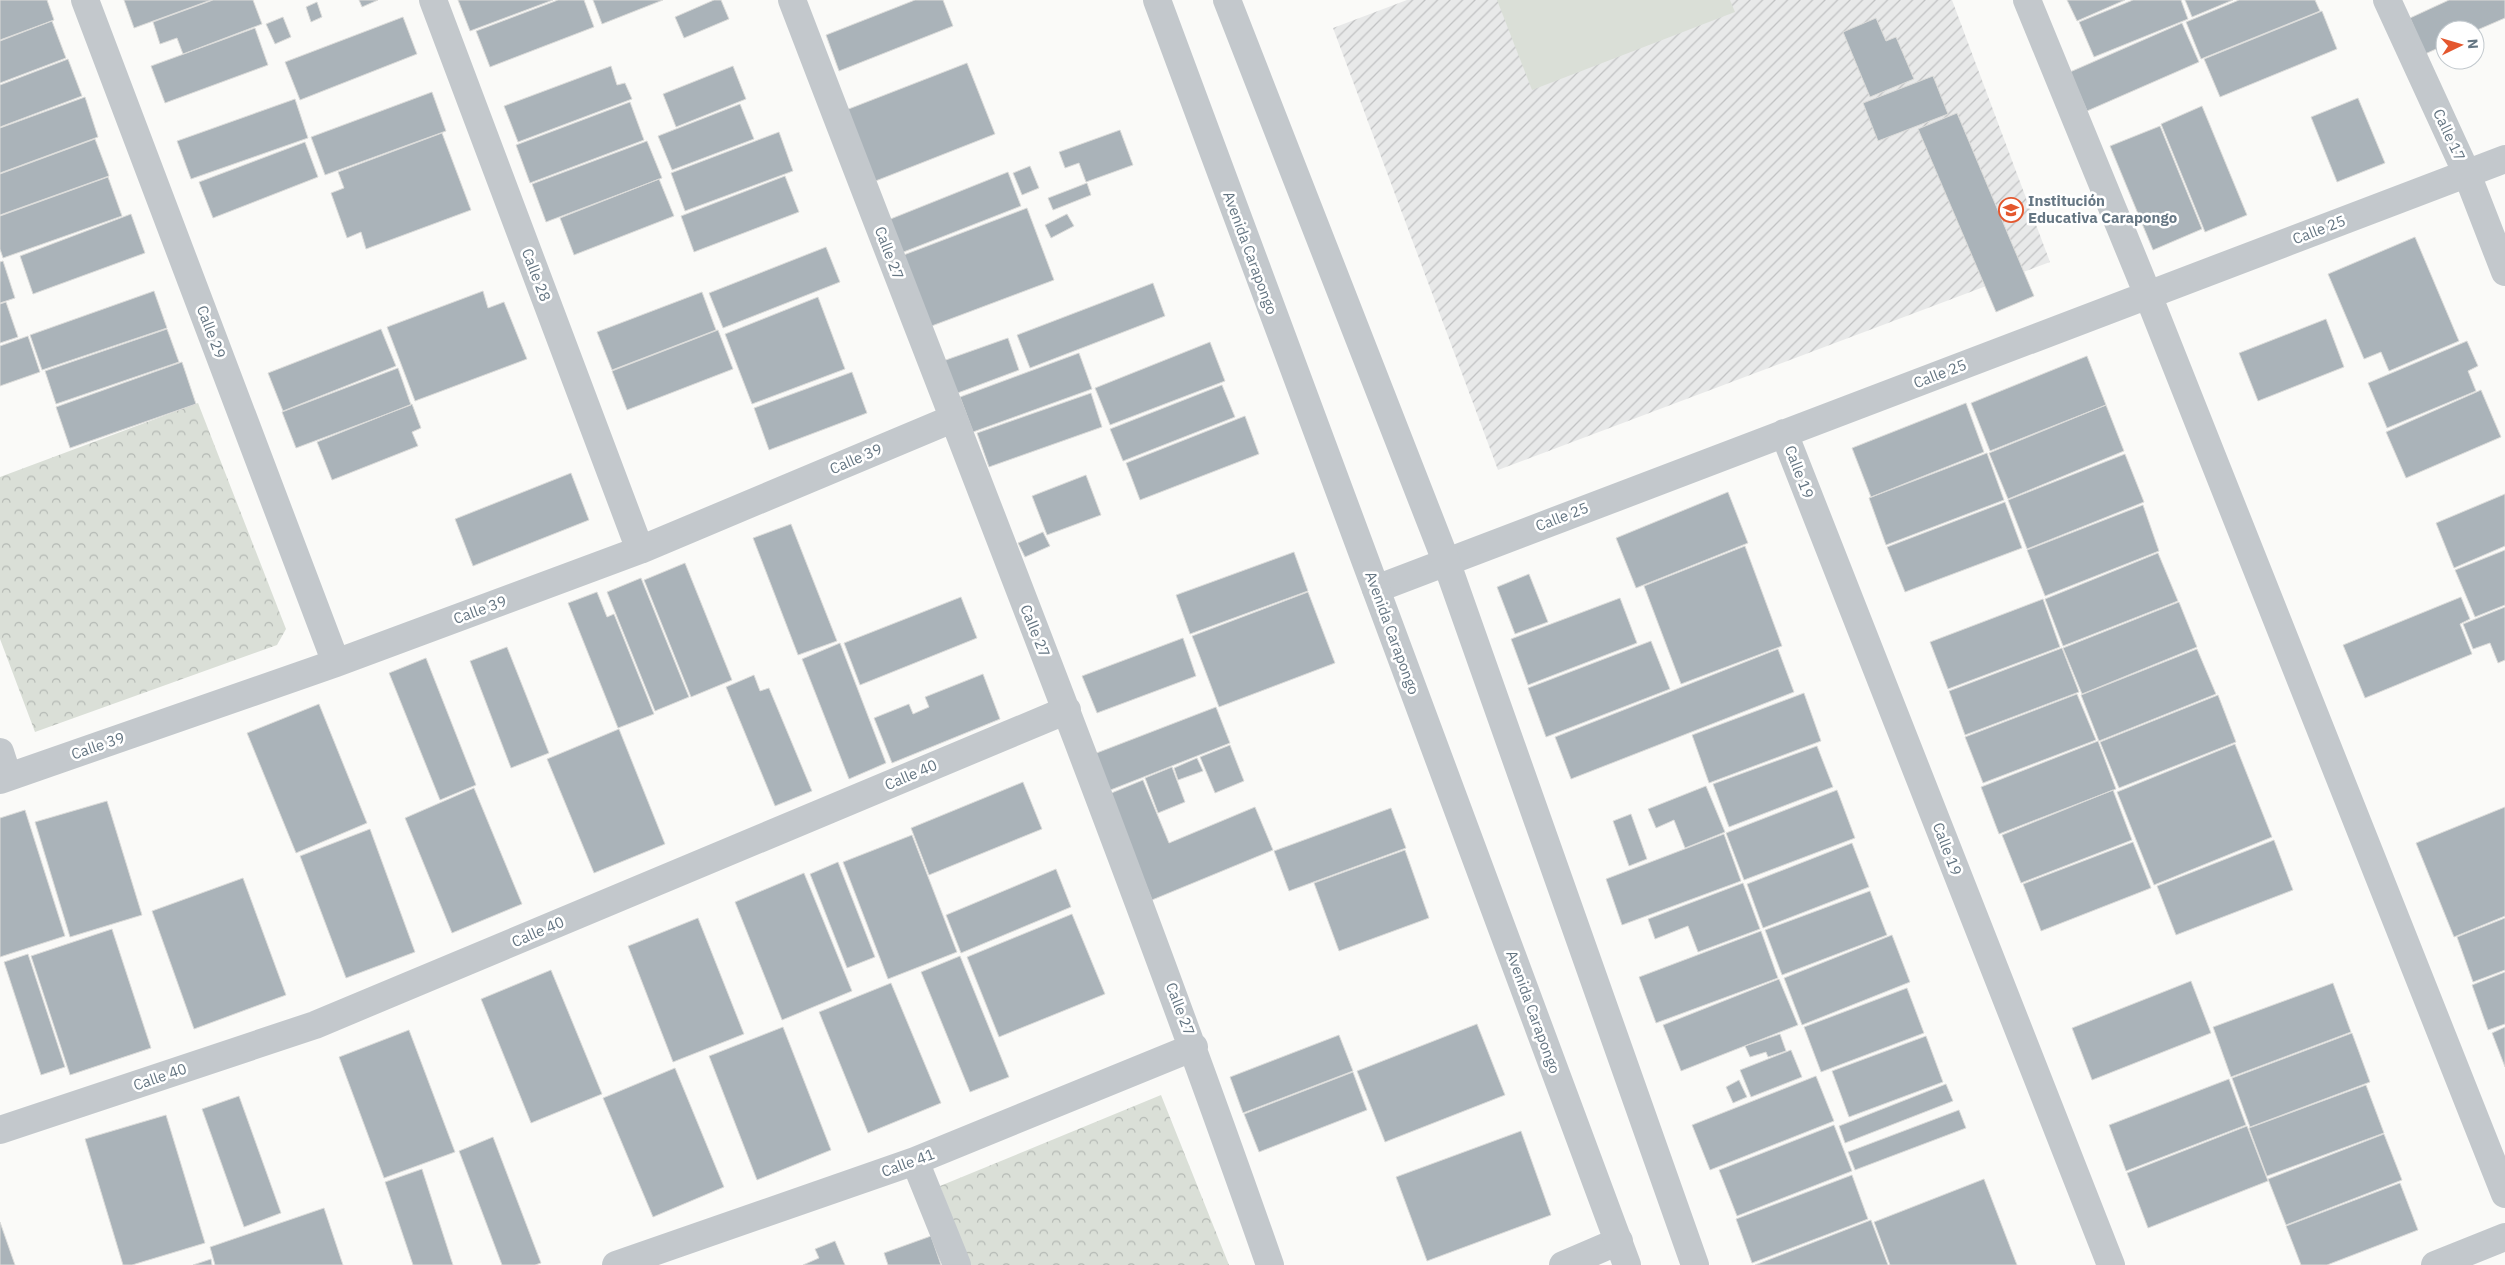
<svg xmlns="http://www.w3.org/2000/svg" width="2505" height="1265" font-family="'IBM Plex Sans',sans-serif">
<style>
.industrial{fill:url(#industrial-furrows)}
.park{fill:url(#park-crowns)}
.pitch{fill:#dadfd7}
.building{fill:#aab3b9;stroke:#dcdcda}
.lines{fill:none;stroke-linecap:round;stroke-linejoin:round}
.minor{stroke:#c3c8cc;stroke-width:28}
.tertiary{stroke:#c3c8cc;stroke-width:28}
.labels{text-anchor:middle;stroke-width:5;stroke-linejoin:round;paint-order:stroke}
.street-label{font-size:15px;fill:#657683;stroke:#fff}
.poi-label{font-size:15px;font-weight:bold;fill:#657683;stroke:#fff;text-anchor:start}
</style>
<defs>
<pattern id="industrial-furrows" width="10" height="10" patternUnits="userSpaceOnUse" patternTransform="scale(1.25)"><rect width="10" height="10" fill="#e8e9e9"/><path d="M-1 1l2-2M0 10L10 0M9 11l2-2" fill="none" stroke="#c0c1c2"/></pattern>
<pattern id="park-crowns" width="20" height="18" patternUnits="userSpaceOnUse" patternTransform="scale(1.25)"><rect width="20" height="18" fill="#dadfd7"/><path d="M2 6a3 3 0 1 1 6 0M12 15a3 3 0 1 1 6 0" fill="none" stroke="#b4b9b4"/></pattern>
</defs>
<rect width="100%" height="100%" fill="#fafaf8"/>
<path class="industrial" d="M1407,0H1952L2050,262L1498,470L1333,28Z"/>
<path class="park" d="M198,403L286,629L277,645L35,732L0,639V477Z
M1161,1095L1229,1265H970L940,1186Z"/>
<path class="pitch" d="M1497,0H1730L1735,12L1532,90Z"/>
<path class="building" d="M0,0H47L54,20L0,40Z
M124,0H211L134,28Z
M213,0H253L262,24L183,54L177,38L160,44L153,22Z
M359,0H378L362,7Z
M458,0H553L470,31Z
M558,0H584L594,27L490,67L476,31Z
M593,0H663L602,24Z
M714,0H721L729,19L684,38L675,17Z
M915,0H943L953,26L839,71L826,35Z
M2067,0H2125L2077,21Z
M2133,0H2181L2188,19L2094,57L2079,22Z
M2185,0H2233L2192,17Z
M2239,0H2315L2320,11L2201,59L2186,22Z
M2449,0H2505V18L2475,31L2445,30V45L2425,54L2410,18Z
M317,2L322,17L311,22L306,7Z
M2322,11L2337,49L2220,97L2204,59Z
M283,17L291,37L275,44L266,24Z
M403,17L417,54L300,100L285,62Z
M1876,18L1886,41L1896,37L1914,79L1870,97L1843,32Z
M52,21L66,58L0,83V41Z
M2182,23L2199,62L2087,111L2070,72Z
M255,28L268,65L165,103L151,66Z
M68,59L82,96L0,127V85Z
M967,63L995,134L873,182L846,110Z
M611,66L617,85L625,83L632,99L518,142L504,106Z
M733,66L746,99L676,127L663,94Z
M1933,76L1948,114L1878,141L1863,103Z
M432,92L446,131L325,175L311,137Z
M85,97L98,137L0,173V128Z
M2358,98L2385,163L2337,182L2311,117Z
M295,99L308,138L191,179L177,141Z
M630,102L644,140L530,183L516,145Z
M740,104L754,139L672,170L658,136Z
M2202,106L2247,215L2205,232L2161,124Z
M1957,113L2034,296L1996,312L1918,129Z
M2160,126L2202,229L2153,250L2110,146Z
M1120,130L1133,165L1086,182L1079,163L1065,168L1059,152Z
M779,132L793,171L685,211L671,173Z
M442,133L471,210L366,249L361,232L347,238L331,193L344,188L338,172Z
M95,139L109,176L0,215V174Z
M647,141L662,178L546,222L532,184Z
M305,142L318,177L213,218L199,182Z
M1030,166L1039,188L1022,195L1013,173Z
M1008,172L1021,206L901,253L888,220Z
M785,176L799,212L694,252L681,216Z
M108,177L122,216L3,258L0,249V216Z
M659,179L674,216L574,255L560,218Z
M1087,183L1091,195L1053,210L1048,198Z
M1027,208L1054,280L929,327L901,256Z
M131,214L145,253L33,294L20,256Z
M1067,214L1074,226L1051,238L1045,225Z
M2415,237L2459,341L2389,371L2381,352L2364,359L2328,274Z
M826,247L840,282L723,328L709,293Z
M3,261L15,298L0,303V262Z
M1153,283L1165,316L1030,368L1017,335Z
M154,291L167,328L42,370L30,335Z
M483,291L488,308L504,302L527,359L415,401L387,327Z
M702,292L716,330L612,370L597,332Z
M818,297L845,369L752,404L725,334Z
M6,302L18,337L0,343V304Z
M2326,319L2344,367L2258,401L2239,353Z
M167,329L179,362L56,404L45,371Z
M381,329L396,366L283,411L268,373Z
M718,330L733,369L627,410L612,371Z
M28,336L40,372L0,386V346Z
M1008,338L1019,370L955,394L943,361Z
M2467,341L2478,366L2468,371L2476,391L2387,428L2368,383Z
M1210,342L1225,381L1110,425L1095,388Z
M1079,353L1092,389L973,432L960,397Z
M2087,356L2106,405L1990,451L1971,403Z
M182,362L196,404L70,448L56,407Z
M398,368L411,405L296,448L282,412Z
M852,372L867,413L769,450L754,408Z
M1222,385L1235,417L1123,461L1110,429Z
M2481,390L2501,437L2406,478L2386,432Z
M1091,393L1102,427L989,467L977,433Z
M1966,403L1984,452L1871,497L1852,448Z
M412,404L421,428L412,432L418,446L332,480L317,442Z
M2106,405L2124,451L2008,499L1989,453Z
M1245,416L1259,454L1140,500L1126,463Z
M1987,453L2004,500L1886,545L1869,498Z
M2125,454L2144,502L2027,549L2008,500Z
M571,473L589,520L473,566L455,519Z
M1086,475L1101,515L1047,535L1032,496Z
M1728,492L1748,543L1636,588L1616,538Z
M2505,494V546L2454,568L2436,523Z
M2005,502L2022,548L1905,592L1887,547Z
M2143,505L2159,551L2045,596L2027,550Z
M791,524L837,641L798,655L753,538Z
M1043,532L1050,546L1025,557L1018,543Z
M1745,546L1782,646L1681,684L1644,586Z
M2505,550V605L2475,617L2455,570Z
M1294,552L1308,591L1190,634L1176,595Z
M2158,553L2178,601L2063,646L2045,599Z
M685,563L732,680L691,697L644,580Z
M1529,574L1548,622L1515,634L1497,587Z
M641,578L689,697L655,711L607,592Z
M597,592L607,617L614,614L654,714L618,728L568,603Z
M1308,592L1335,663L1219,707L1192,636Z
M961,597L977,638L860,685L844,643Z
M2461,597L2470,619L2460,624L2472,654L2365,698L2343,645Z
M1620,598L1637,643L1528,685L1511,639Z
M2043,599L2060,647L1948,689L1930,642Z
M2179,602L2197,647L2082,694L2063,648Z
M2505,607V660L2498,663L2490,643L2473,649L2463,624Z
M1183,638L1196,676L1097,713L1082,676Z
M1651,641L1670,689L1546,737L1528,688Z
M840,643L886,763L849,779L802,659Z
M507,647L549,753L511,768L470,661Z
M2062,648L2079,692L1965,735L1949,691Z
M1778,649L1794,692L1571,779L1555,737Z
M2197,649L2216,694L2099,741L2081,695Z
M426,658L476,785L440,800L389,673Z
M983,674L1000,719L892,763L874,718L909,704L913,714L929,707L925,697Z
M754,675L760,691L769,688L812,791L775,806L726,687Z
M1804,693L1821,741L1709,783L1692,735Z
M2077,694L2096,740L1983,783L1965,737Z
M2218,695L2236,742L2119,788L2100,742Z
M319,704L367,823L296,853L247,733Z
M1216,707L1230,743L1108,791L1094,754Z
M619,729L665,844L594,873L547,759Z
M2098,741L2116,789L1999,834L1981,787Z
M2235,744L2272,837L2154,885L2117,792Z
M1230,745L1244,781L1215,793L1200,757Z
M1817,746L1833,787L1729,827L1713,784Z
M1197,758L1203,771L1178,780L1174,768Z
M1172,767L1185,802L1158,813L1145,778Z
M1143,780L1169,843L1255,807L1273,850L1152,900L1109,794Z
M1023,782L1042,829L929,875L911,828Z
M1706,786L1725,832L1685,848L1674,820L1656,828L1648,809Z
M474,788L522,904L452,933L405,818Z
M1837,790L1855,838L1744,880L1726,833Z
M2113,790L2132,840L2021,883L2002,835Z
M107,801L142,915L70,937L35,822Z
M2505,807V916L2454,937L2416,843Z
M1391,808L1406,848L1289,891L1274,851Z
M25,810L65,936L0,957V818Z
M1631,814L1647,859L1629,866L1613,821Z
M370,829L415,952L346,978L300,856Z
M1724,834L1741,881L1622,925L1606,879Z
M912,835L957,952L888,979L843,862Z
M2274,840L2293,890L2176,935L2157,886Z
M2133,842L2151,888L2041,931L2023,884Z
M1852,843L1869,887L1763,928L1747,884Z
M1405,850L1429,918L1339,951L1314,883Z
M838,862L875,957L847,968L810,874Z
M1056,869L1071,907L961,953L946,915Z
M804,873L852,991L782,1020L735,902Z
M243,878L286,995L194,1029L152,911Z
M1743,883L1760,929L1698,952L1688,926L1655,939L1648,919Z
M1870,891L1887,935L1782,975L1765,930Z
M1072,914L1105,994L999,1037L967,957Z
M698,918L744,1034L673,1062L628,946Z
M2505,918V970L2473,982L2457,937Z
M112,929L151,1048L70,1075L31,956Z
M1761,931L1778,978L1656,1023L1639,977Z
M1892,935L1910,982L1802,1025L1784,978Z
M28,954L65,1067L41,1075L4,962Z
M960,956L1009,1077L970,1092L921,972Z
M551,970L602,1094L531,1123L481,999Z
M2505,972V1024L2488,1030L2472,985Z
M1779,979L1798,1025L1681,1071L1663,1025Z
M2191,981L2211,1033L2092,1080L2072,1028Z
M891,983L941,1103L868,1133L819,1012Z
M2333,983L2351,1032L2231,1077L2213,1027Z
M1907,988L1924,1033L1821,1072L1804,1027Z
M1477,1024L1505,1095L1385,1142L1357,1071Z
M783,1027L831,1150L757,1180L709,1056Z
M2505,1027V1067L2492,1033Z
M409,1030L455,1152L384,1178L339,1057Z
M2352,1033L2370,1082L2250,1127L2232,1078Z
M1780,1034L1786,1051L1768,1057L1766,1052L1750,1057L1745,1046Z
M1339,1035L1353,1071L1243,1113L1230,1077Z
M1926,1036L1943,1082L1849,1117L1832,1071Z
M1791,1050L1802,1077L1751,1097L1740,1070Z
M675,1068L724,1187L653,1217L603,1098Z
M1353,1072L1367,1110L1259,1152L1244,1114Z
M1816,1076L1834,1121L1710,1170L1692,1125Z
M2229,1079L2246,1125L2126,1171L2109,1125Z
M1739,1080L1747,1097L1733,1103L1726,1087Z
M1946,1084L1953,1101L1845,1143L1839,1126Z
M2366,1085L2384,1133L2267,1176L2249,1128Z
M239,1096L281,1213L244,1227L202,1109Z
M1959,1110L1966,1128L1855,1170L1848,1152Z
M166,1115L205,1243L132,1265H123L85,1139Z
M1834,1125L1852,1171L1737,1216L1719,1170Z
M2247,1126L2268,1181L2148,1228L2127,1173Z
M1521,1131L1551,1215L1427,1261L1396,1177Z
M2384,1134L2402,1180L2286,1225L2268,1179Z
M493,1137L541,1263L535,1265H502L459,1151Z
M422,1169L453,1265H413L385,1182Z
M1852,1175L1868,1219L1752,1263L1736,1219Z
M1984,1179L2017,1265H1890L1874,1222Z
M2400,1183L2418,1230L2327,1265H2301L2286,1226Z
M324,1208L343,1265H215L210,1247Z
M1871,1220L1888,1265H1755Z
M0,1222L15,1265H0Z
M931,1236L941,1265H888L884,1253Z
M835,1241L845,1265H803L819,1258L815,1249Z
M211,1259L212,1265H193Z"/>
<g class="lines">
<path class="minor" d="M85,0L336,663
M433,0L640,550
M792,0C953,421 1121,839 1270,1265
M2027,0L2148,295L2505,1194
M2387,0L2467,174L2505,272
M1784,433L2111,1265
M1376,589L2505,159
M0,752L8,777
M0,780L336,663L640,550L952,419
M0,1130L315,1025L1067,710
M915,1161L957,1265
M616,1265L915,1161L1194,1047
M1563,1265L1619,1241
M2435,1265L2505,1237"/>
<path class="tertiary" d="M1157,0L1627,1265
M1227,0L1446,561L1695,1265"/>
</g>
<defs>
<symbol id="school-ring" viewBox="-11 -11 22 22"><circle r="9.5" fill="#fff" stroke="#e4572e" stroke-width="1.5"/><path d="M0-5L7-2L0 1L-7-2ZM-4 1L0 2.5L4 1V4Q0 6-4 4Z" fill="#e4572e"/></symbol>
</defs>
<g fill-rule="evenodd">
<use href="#school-ring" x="1997" y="196" width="28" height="28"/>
</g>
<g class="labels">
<g class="street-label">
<text transform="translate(2449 135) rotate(65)" y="5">Calle 17</text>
<text transform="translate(2319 230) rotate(-21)" y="5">Calle 25</text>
<text transform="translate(889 253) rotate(69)" y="5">Calle 27</text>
<text transform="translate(1250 253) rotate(70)" y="5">Avenida Carapongo</text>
<text transform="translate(536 275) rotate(69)" y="5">Calle 28</text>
<text transform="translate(211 332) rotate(69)" y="5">Calle 29</text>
<text transform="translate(1940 374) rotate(-21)" y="5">Calle 25</text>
<text transform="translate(856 459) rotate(-23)" y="5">Calle 39</text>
<text transform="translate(1799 472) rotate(69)" y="5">Calle 19</text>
<text transform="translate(1562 517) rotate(-21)" y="5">Calle 25</text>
<text transform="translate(480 610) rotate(-20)" y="5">Calle 39</text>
<text transform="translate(1035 631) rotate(68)" y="5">Calle 27</text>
<text transform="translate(1392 633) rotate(70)" y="5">Avenida Carapongo</text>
<text transform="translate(98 746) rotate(-19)" y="5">Calle 39</text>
<text transform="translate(911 775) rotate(-23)" y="5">Calle 40</text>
<text transform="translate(1947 849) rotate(69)" y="5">Calle 19</text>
<text transform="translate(538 932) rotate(-23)" y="5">Calle 40</text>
<text transform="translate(1180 1009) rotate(69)" y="5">Calle 27</text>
<text transform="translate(1533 1012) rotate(70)" y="5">Avenida Carapongo</text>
<text transform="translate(160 1077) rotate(-19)" y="5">Calle 40</text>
<text transform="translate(908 1163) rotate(-20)" y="5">Calle 41</text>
</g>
<g class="poi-label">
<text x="2028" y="206">Institución<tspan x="2028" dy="17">Educativa Carapongo</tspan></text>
</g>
</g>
<g transform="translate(2460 45) rotate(85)"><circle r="24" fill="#ffffff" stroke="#c1c8cd"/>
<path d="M0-4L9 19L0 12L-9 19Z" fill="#e4572e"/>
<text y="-8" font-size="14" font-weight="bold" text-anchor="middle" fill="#657683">N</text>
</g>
</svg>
